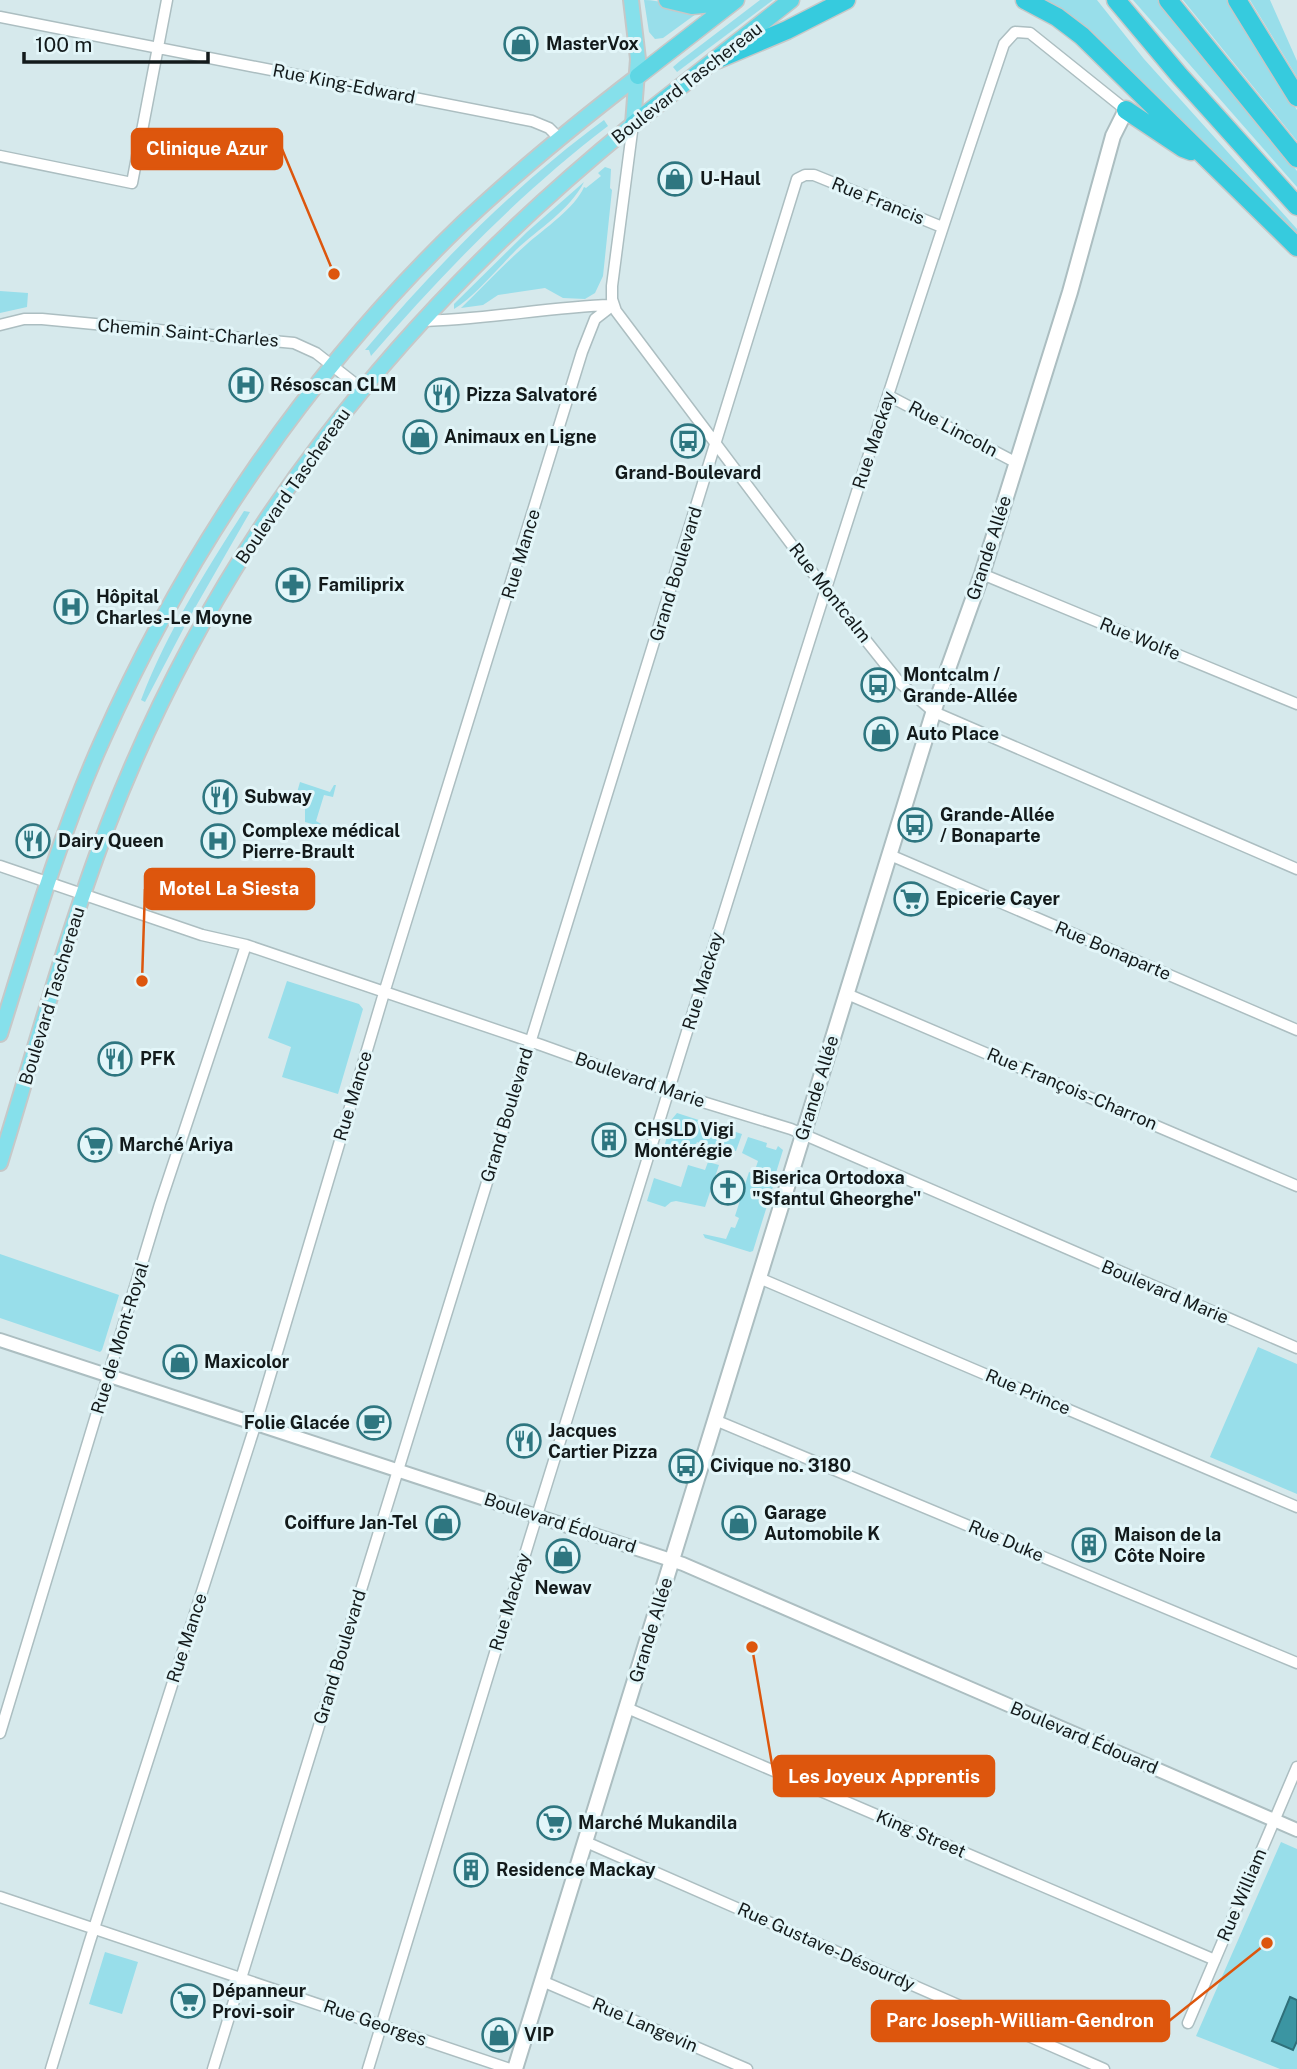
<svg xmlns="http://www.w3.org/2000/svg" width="1297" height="2069" font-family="'Public Sans',sans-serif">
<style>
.green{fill:#98deea}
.water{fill:#3b95a2;stroke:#2f707a;stroke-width:2}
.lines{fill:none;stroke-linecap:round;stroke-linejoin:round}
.minor-casing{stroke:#acbec1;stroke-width:13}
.tertiary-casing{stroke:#acbec1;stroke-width:16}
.secondary-casing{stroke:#acbec1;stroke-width:18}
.primary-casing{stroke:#c6c8c8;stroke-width:18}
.trunk-casing{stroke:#c6c8c8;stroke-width:19}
.motorway-casing{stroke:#c6c8c8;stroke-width:21}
.minor{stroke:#fff;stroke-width:10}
.tertiary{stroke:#fff;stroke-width:12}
.secondary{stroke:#fff;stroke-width:14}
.primary{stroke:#86e0eb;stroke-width:14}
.trunk{stroke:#5ed6e4;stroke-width:16}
.motorway{stroke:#36cbde;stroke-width:18}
.labels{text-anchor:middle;stroke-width:6;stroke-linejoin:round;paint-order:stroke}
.poi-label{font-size:18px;font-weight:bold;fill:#131a1b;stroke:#e3f6f9;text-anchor:start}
.street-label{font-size:18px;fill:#131a1b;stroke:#e3f6f9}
.leader{fill:none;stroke:#dd560d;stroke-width:2.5}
.callout-dot{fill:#dd560d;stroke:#e3f6f9;stroke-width:2.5}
.callout{fill:#dd560d;stroke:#dd560d;stroke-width:2.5}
.callout-label{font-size:19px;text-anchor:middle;font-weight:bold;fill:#fff}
</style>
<rect width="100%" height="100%" fill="#d6e9ec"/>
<path class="green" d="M644,0C661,0 678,7 695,10L696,14L663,38L655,39L649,32Z
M760,0H773L677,72L673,67L680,61Z
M1039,0H1097L1144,59L1297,229V240Z
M1133,0H1158L1297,171V187Z
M1183,0H1229L1256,49L1297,110V141Z
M1250,0H1270L1297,61V77Z
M604,120L608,126C520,193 443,273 371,356L369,350H365C436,266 515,185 604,120Z
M605,167L611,169L610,188L612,190L603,276L595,293L585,299L563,298L545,288L498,295L483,305L461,308C483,287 504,264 527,244C544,229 575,208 584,187L586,188L601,176L598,173Z
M584,182C570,210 538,229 516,250C499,267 473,298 454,309V304L527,232Z
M0,291L28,293L27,307L0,313Z
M244,511L250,512L188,620L145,702L141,700C167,632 205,572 244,511Z
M300,782L330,792L334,785H336L333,797L324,795L316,821L323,825V827L305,822V805L296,796Z
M287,981L359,1004L363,1009L338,1094L282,1077L291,1047L268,1038Z
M677,1113L742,1134L736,1151L722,1148V1144L719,1149L697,1142L694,1148L689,1147L686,1154L664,1147L672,1119Z
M748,1137L767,1143L766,1147L776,1150L778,1146L783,1150L775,1176L755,1170L758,1161L742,1153Z
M708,1162L719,1165L705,1207L676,1201L671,1202L665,1207L647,1201L654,1178L681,1187L688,1165L705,1170Z
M749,1172L775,1180L753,1251L750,1252L705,1238L703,1234L726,1239L731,1227L735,1228L739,1218L735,1216Z
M0,1254L119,1295L102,1350L100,1352L0,1318Z
M1258,1347L1297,1364V1494L1210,1457Z
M1281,1842L1297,1849V2069H1280L1196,2036Z
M105,1952L138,1962L122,2014L89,2004Z"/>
<path class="water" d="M1290,1997L1297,2000V2041L1293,2050L1272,2041Z"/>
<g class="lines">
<defs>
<path id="minor" d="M0,17L532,121L549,128L559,138
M633,124L612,286V299L616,311L825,589L900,683L934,712L1297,869
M0,156L132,183L167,0
M421,321C485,320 547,307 611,305
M0,325L24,319H42L294,343L316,353L362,389
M889,396L1017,463
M982,574L1297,704
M890,855L1297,1030
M0,866L202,935L246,945L541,1045L680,1095L791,1129L1297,1348
M847,994L1297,1186
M759,1278L1297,1507
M715,1420L1297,1663
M627,1708L1215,1960
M0,1733L160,1204L246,945
M586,1842L1104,2069
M0,1897L510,2069
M542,1981L747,2069
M1188,2023L1297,1767
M51,2069L89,1944L256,1423L384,993L582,352L595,319L613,305
M213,2069L797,179L805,175H814L942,227
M368,2069C423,1892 475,1715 530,1538C685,1039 837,539 1004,44L1015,32L1030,33L1126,110"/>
<path id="tertiary" d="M0,1340L683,1564L1297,1830"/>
<path id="secondary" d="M515,2069L939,694L982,574L1070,292L1113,136L1126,110"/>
<path id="primary" d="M0,1034C31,935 60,834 103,739C188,548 311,369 462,224C518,171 577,123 638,76
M0,1163C35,1050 66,935 108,825C218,540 397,316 633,124L638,59L631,0"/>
<path id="trunk" d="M667,0L692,6L732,2
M638,76L736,0
M633,124L791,0"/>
<path id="motorway" d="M1025,0L1057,17L1082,36L1297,247
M1116,0L1179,75L1297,206
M1168,0L1297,158
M1237,0L1297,97
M718,59L787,30L846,0
M1126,110L1183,148L1191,151"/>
</defs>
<use href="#minor" class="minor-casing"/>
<use href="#tertiary" class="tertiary-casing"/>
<use href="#secondary" class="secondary-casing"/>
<use href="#primary" class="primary-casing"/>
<use href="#trunk" class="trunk-casing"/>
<use href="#motorway" class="motorway-casing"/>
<use href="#minor" class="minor"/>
<use href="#tertiary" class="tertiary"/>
<use href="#secondary" class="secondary"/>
<use href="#primary" class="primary"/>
<use href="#trunk" class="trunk"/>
<use href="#motorway" class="motorway"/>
</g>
<defs>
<symbol id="shop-ring" viewBox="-11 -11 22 22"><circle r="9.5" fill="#e3f6f9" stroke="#2e7680" stroke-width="1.5"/><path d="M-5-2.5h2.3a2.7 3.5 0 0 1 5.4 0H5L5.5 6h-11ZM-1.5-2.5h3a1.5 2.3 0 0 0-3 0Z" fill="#2e7680"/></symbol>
<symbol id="hospital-ring" viewBox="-11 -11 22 22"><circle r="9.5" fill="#e3f6f9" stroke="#2e7680" stroke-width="1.5"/><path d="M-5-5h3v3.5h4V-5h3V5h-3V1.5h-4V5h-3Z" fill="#2e7680"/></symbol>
<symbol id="restaurant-ring" viewBox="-11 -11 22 22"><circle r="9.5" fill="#e3f6f9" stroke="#2e7680" stroke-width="1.5"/><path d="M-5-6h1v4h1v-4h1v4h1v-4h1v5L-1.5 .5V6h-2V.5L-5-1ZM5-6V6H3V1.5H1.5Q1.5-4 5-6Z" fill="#2e7680"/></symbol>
<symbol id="bus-ring" viewBox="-11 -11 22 22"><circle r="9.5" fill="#e3f6f9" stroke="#2e7680" stroke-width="1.5"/><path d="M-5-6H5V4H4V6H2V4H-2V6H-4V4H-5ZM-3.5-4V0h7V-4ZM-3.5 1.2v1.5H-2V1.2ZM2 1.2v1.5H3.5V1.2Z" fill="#2e7680"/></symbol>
<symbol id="pharmacy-ring" viewBox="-11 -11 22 22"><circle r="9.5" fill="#e3f6f9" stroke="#2e7680" stroke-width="1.5"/><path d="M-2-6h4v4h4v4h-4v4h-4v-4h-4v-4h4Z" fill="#2e7680"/></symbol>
<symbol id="supermarket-ring" viewBox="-11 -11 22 22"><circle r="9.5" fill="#e3f6f9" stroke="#2e7680" stroke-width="1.5"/><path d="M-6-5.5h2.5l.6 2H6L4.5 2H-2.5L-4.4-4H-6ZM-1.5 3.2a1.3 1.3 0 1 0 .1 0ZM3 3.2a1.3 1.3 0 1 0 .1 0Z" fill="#2e7680"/></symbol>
<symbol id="building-ring" viewBox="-11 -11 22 22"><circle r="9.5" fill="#e3f6f9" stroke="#2e7680" stroke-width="1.5"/><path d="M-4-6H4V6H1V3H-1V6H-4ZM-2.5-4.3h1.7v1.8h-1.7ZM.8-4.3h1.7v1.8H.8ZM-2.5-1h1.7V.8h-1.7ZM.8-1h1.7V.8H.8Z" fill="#2e7680"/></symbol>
<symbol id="church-ring" viewBox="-11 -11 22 22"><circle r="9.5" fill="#e3f6f9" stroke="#2e7680" stroke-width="1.5"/><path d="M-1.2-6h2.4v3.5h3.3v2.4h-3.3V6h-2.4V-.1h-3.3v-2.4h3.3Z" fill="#2e7680"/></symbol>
<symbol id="cafe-ring" viewBox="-11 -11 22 22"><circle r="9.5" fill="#e3f6f9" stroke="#2e7680" stroke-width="1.5"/><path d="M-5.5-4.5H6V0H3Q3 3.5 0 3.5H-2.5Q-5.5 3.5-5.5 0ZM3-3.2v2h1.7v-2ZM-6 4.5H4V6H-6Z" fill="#2e7680"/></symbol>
</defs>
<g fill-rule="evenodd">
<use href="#shop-ring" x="502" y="25" width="38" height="38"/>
<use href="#shop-ring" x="656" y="160" width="38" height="38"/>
<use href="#hospital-ring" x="227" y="366" width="38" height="38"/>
<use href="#restaurant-ring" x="423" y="376" width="38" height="38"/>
<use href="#shop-ring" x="401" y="418" width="38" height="38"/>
<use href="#bus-ring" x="669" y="422" width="38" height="38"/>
<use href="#pharmacy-ring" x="274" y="566" width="38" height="38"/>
<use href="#hospital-ring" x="52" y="588" width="38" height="38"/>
<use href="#bus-ring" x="859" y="666" width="38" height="38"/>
<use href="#shop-ring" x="862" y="715" width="38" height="38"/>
<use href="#restaurant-ring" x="201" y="778" width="38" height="38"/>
<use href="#bus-ring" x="896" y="806" width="38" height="38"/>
<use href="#restaurant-ring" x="14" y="822" width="38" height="38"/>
<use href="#hospital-ring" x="199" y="822" width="38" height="38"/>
<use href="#supermarket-ring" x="892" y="880" width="38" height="38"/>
<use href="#restaurant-ring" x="96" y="1040" width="38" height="38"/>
<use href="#building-ring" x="590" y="1121" width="38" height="38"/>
<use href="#supermarket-ring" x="76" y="1126" width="38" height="38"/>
<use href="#church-ring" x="709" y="1169" width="38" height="38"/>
<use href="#shop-ring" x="161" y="1343" width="38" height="38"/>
<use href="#cafe-ring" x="355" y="1404" width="38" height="38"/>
<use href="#restaurant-ring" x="505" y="1422" width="38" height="38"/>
<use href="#bus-ring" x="667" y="1447" width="38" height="38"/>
<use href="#shop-ring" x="424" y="1504" width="38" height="38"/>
<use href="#shop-ring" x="720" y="1504" width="38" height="38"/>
<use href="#building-ring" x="1070" y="1526" width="38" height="38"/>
<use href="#shop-ring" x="544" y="1537" width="38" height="38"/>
<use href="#supermarket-ring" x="535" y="1804" width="38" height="38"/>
<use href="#building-ring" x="452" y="1851" width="38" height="38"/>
<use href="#supermarket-ring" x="169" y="1982" width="38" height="38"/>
<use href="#shop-ring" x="480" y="2016" width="38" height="38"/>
</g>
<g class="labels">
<g class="poi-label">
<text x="546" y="50">MasterVox</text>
<text x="700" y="185">U-Haul</text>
<text x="270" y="391">Résoscan CLM</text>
<text x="466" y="401">Pizza Salvatoré</text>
<text x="444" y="443">Animaux en Ligne</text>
<text x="688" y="479" text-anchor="middle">Grand-Boulevard</text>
<text x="318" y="591">Familiprix</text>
<text x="96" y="603">Hôpital<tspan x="96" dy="21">Charles-Le Moyne</tspan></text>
<text x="903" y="681">Montcalm /<tspan x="903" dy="21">Grande-Allée</tspan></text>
<text x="906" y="740">Auto Place</text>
<text x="244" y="803">Subway</text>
<text x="940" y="821">Grande-Allée<tspan x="940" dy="21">/ Bonaparte</tspan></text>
<text x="242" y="837">Complexe médical<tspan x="242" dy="21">Pierre-Brault</tspan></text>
<text x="58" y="847">Dairy Queen</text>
<text x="936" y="905">Epicerie Cayer</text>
<text x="140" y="1065">PFK</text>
<text x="634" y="1136">CHSLD Vigi<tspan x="634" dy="21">Montérégie</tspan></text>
<text x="119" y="1151">Marché Ariya</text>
<text x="752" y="1184">Biserica Ortodoxa<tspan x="752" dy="21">"Sfantul Gheorghe"</tspan></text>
<text x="204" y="1368">Maxicolor</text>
<text x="350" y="1429" text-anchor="end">Folie Glacée</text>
<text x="548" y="1437">Jacques<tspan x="548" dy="21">Cartier Pizza</tspan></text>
<text x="710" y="1472">Civique no. 3180</text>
<text x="764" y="1519">Garage<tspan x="764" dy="21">Automobile K</tspan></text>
<text x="418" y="1529" text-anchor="end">Coiffure Jan-Tel</text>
<text x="1114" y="1541">Maison de la<tspan x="1114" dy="21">Côte Noire</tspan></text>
<text x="563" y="1594" text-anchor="middle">Newav</text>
<text x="578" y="1829">Marché Mukandila</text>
<text x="496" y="1876">Residence Mackay</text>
<text x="212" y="1997">Dépanneur<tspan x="212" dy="21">Provi-soir</tspan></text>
<text x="524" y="2041">VIP</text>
</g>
<g class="street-label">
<text transform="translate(687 83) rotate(-38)" y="6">Boulevard Taschereau</text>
<text transform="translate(344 84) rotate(11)" y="6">Rue King-Edward</text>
<text transform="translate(878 201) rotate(22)" y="6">Rue Francis</text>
<text transform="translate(188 333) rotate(5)" y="6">Chemin Saint-Charles</text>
<text transform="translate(953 429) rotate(28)" y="6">Rue Lincoln</text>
<text transform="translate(874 440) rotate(-72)" y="6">Rue Mackay</text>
<text transform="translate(293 486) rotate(-55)" y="6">Boulevard Taschereau</text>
<text transform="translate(989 548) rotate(-72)" y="6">Grande Allée</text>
<text transform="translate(521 554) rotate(-73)" y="6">Rue Mance</text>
<text transform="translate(676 574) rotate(-73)" y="6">Grand Boulevard</text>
<text transform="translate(830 593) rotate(52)" y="6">Rue Montcalm</text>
<text transform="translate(1140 639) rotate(22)" y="6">Rue Wolfe</text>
<text transform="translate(1113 951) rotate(23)" y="6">Rue Bonaparte</text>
<text transform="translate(703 981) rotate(-73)" y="6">Rue Mackay</text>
<text transform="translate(52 996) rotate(-73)" y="6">Boulevard Taschereau</text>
<text transform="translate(640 1080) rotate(19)" y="6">Boulevard Marie</text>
<text transform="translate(817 1088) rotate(-73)" y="6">Grande Allée</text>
<text transform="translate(1072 1089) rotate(23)" y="6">Rue François-Charron</text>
<text transform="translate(353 1096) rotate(-73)" y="6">Rue Mance</text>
<text transform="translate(507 1115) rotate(-73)" y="6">Grand Boulevard</text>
<text transform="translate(1165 1292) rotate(23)" y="6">Boulevard Marie</text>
<text transform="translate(120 1338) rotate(-73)" y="6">Rue de Mont-Royal</text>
<text transform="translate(1028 1392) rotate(23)" y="6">Rue Prince</text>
<text transform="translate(560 1523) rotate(18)" y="6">Boulevard Édouard</text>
<text transform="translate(1006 1541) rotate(23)" y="6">Rue Duke</text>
<text transform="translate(510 1602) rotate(-73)" y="6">Rue Mackay</text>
<text transform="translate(651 1630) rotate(-73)" y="6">Grande Allée</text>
<text transform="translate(187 1638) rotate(-72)" y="6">Rue Mance</text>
<text transform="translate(340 1657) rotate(-73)" y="6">Grand Boulevard</text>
<text transform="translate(1084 1738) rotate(23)" y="6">Boulevard Édouard</text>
<text transform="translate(921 1834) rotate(23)" y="6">King Street</text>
<text transform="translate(1242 1895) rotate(-67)" y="6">Rue William</text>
<text transform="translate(826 1947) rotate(24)" y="6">Rue Gustave-Désourdy</text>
<text transform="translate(375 2023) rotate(19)" y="6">Rue Georges</text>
<text transform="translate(645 2025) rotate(23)" y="6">Rue Langevin</text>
</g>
</g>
<path class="leader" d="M334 274L282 149M142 981L145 889M752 1647L774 1776M1267 1943L1169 2021"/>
<g class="callout-dot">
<circle cx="334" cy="274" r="7"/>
<circle cx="142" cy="981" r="7"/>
<circle cx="752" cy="1647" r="7"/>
<circle cx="1267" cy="1943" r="7"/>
</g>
<g class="callout">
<rect x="132" y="129" width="150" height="40" rx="7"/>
<rect x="145" y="869" width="169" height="40" rx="7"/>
<rect x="774" y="1756" width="220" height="40" rx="7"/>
<rect x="872" y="2001" width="297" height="40" rx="7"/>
</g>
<g class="callout-label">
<text x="207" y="155">Clinique Azur</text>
<text x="229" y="895">Motel La Siesta</text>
<text x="884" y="1783">Les Joyeux Apprentis</text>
<text x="1020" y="2027">Parc Joseph-William-Gendron</text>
</g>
<path d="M24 52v10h184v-10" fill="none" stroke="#131a1b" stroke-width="3.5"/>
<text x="35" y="52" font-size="21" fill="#131a1b" stroke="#e3f6f9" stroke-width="5" paint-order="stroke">100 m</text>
</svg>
